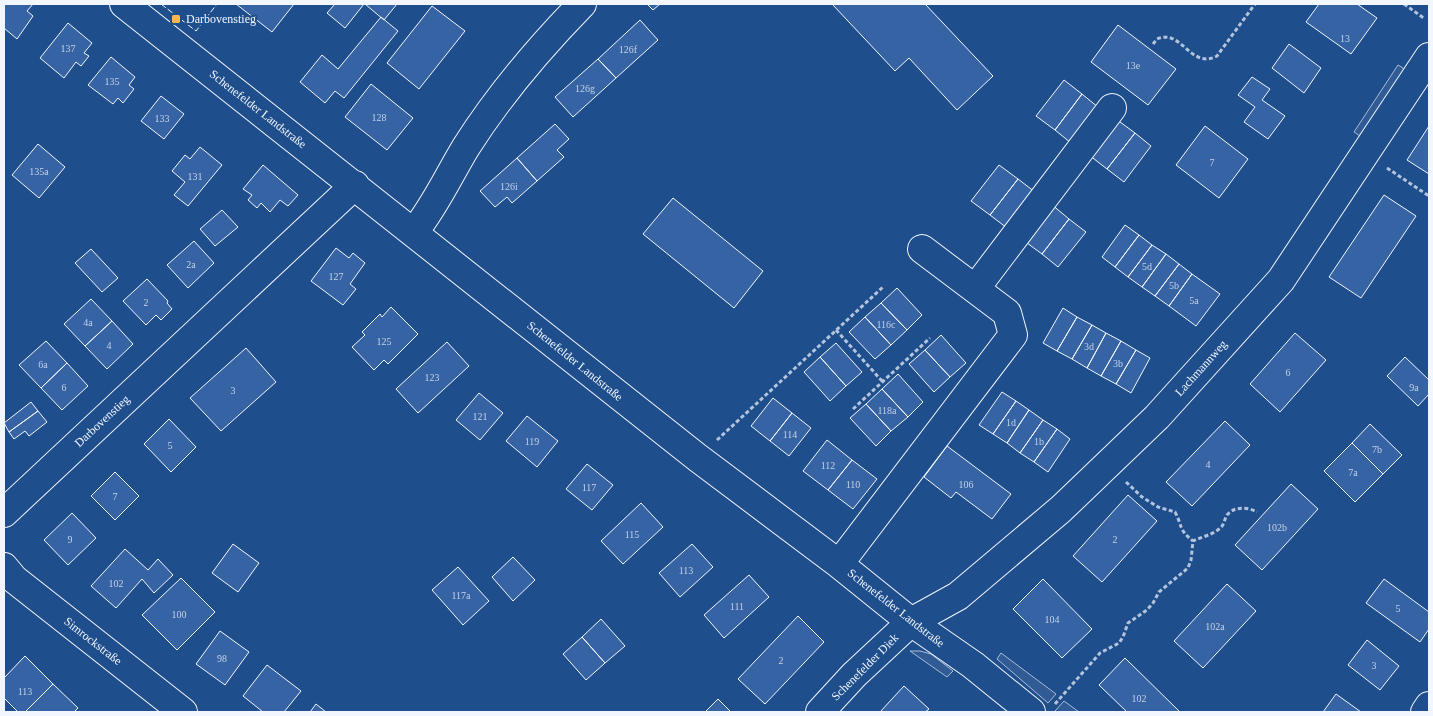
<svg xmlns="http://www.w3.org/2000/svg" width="1433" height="716" font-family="'Times New Roman',serif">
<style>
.built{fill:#305b95;stroke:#a8bbd7}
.building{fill:#3563a3;stroke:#f2f6ff}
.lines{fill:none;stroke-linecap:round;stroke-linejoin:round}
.minor-casing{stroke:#f2f6ff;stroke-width:30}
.path{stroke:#b3c4dc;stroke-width:3;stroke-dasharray:4 2.5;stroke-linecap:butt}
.minor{stroke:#1f4e8c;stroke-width:28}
.fence{stroke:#f2f6ff;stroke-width:1;stroke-dasharray:6 2.5;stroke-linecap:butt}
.poi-dot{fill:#ffb74d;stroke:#1f4e8c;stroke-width:2}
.labels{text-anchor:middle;stroke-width:4;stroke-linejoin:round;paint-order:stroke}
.number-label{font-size:10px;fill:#c3d1e8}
.poi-label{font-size:12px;fill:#f2f6ff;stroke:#1f4e8c;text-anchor:start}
.street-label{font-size:12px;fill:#f2f6ff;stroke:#1f4e8c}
</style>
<rect width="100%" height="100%" fill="#1f4e8c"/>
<path class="built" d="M1398,65L1403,68L1405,74L1360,136L1354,132Z
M910,651H920L931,654L953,671L947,677Z
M1001,653L1056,694L1048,703L997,659Z
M1064,701L1079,712H1057L1055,711Z"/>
<path class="building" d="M4,4H33L27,11L33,16L17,39L4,28Z
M236,4H294L272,32Z
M335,4H364L345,28L327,13Z
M365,4H397L384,20Z
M647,4H660L653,10Z
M832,4H925L993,76L957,110L909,58L895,71Z
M1319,4H1357L1377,18L1351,54L1306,22Z
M432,6L465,31L419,89L387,63Z
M381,17L398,31L344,98L335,91L325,103L300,82L322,55L338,69Z
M640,20L658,40L616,78L598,59Z
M68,23L92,43L84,53L89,56L81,66L76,62L64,78L40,58Z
M1118,25L1176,69L1148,105L1091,62Z
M1289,44L1321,68L1304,93L1272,68Z
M111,57L135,77L129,85L134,89L123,103L118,98L113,104L88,85Z
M598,59L616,78L573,117L555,97Z
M1252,77L1270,89L1262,100L1285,116L1268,139L1244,122L1255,107L1238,95Z
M1064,80L1082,94L1055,130L1036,116Z
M371,84L413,118L387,150L345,117Z
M1082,94L1099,108L1071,143L1055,130Z
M161,96L184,114L164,139L141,121Z
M1116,119L1135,133L1107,169L1089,155Z
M555,124L569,139L557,150L564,157L537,181L517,158Z
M1205,126L1248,159L1219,198L1176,165Z
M1429,126V174L1407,160Z
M1135,133L1151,146L1124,182L1107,169Z
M38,144L65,167L39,198L12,175Z
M200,147L222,165L188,206L174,195L185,182L172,171L185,155L190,159Z
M517,158L537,181L512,203L507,197L495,207L480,191Z
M263,165L298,195L288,206L280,200L270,212L261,203L257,208L248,200L252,195L243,189Z
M999,165L1018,179L990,215L971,201Z
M1018,179L1035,192L1007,228L990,215Z
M1384,195L1416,216L1361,298L1329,277Z
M673,198L763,271L734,308L643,234Z
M1051,204L1069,219L1042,254L1023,240Z
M222,210L238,227L215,246L200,229Z
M1069,219L1086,232L1058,267L1042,254Z
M1125,225L1139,235L1115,267L1102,257Z
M1139,235L1152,245L1128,277L1115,267Z
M194,241L214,263L188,288L167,265Z
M1152,245L1166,254L1142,287L1128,277Z
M336,248L349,258L353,253L365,263L350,284L356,289L343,305L311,281Z
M91,249L118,278L102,292L75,263Z
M1166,254L1179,264L1155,296L1142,287Z
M1179,264L1192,274L1169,306L1155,296Z
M1192,274L1220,294L1196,326L1169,306Z
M147,279L168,301L167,303L172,309L161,320L156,315L146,325L123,301Z
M897,288L922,315L907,330L881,303Z
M91,299L112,321L85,346L64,324Z
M881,303L907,330L891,345L865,317Z
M391,307L418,334L388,364L384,360L374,370L352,347L365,335L362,332L380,314L382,317Z
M1063,308L1077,317L1057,351L1043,343Z
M865,317L891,345L875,359L849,332Z
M1077,317L1092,325L1072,359L1057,351Z
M112,321L133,344L107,369L85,346Z
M1092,325L1106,333L1087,368L1072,359Z
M1106,333L1121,341L1101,376L1087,368Z
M1295,333L1326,360L1280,412L1250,384Z
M941,335L966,363L950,377L925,350Z
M46,341L67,363L41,388L19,365Z
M1121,341L1136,350L1116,384L1101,376Z
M447,342L469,366L418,413L396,389Z
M836,343L862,372L846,386L820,357Z
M246,348L276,382L221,431L190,398Z
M925,350L950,377L934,392L909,364Z
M1136,350L1150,358L1131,393L1116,384Z
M820,357L846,386L830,401L804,372Z
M1405,357L1429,380V394L1418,406L1387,376Z
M67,363L88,386L62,410L41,388Z
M898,374L923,402L908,417L882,389Z
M882,389L908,417L891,431L866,404Z
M1002,392L1016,401L993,434L979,425Z
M479,393L503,413L480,440L456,420Z
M773,398L792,413L770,441L751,426Z
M1016,401L1029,410L1007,443L993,434Z
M31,402L38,411L9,432L4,423Z
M866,404L891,431L876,446L850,418Z
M1029,410L1043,420L1020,453L1007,443Z
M38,411L47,422L29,436L25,431L14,439L9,432Z
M792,413L811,428L789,456L770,441Z
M527,416L558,441L537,467L506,441Z
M169,419L196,447L171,472L144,444Z
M1043,420L1057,429L1034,462L1020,453Z
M1225,421L1250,445L1192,506L1166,482Z
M1370,424L1402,455L1383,474L1352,443Z
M1057,429L1070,439L1048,472L1034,462Z
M827,440L852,460L828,490L803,471Z
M1352,443L1383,474L1355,502L1324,471Z
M947,446L1011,494L992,519L956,492L951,498L924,477Z
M852,460L877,479L853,509L828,490Z
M587,464L613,485L592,510L566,489Z
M115,472L139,496L115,520L91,496Z
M1291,484L1318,509L1262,570L1235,545Z
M1128,495L1157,521L1102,582L1073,556Z
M641,503L663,527L623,564L601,541Z
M72,513L96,538L68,565L44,540Z
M233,544L259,563L238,592L212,573Z
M692,544L713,567L680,597L659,573Z
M125,549L148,570L158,559L173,575L154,593L142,579L116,608L91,586Z
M513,557L535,580L513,601L492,577Z
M458,567L489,601L463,625L432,590Z
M749,575L769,597L724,638L704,615Z
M181,578L215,612L177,650L142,615Z
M1043,579L1092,629L1062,658L1013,609Z
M1384,579L1429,612V629L1420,642L1366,603Z
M1227,584L1256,611L1203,668L1174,641Z
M798,616L824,642L765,704L738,679Z
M601,619L625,646L605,663L582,637Z
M220,631L249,652L225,685L196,664Z
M582,637L605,663L586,680L563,654Z
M1367,640L1399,666L1380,690L1348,665Z
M25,656L53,684L25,712H18L4,698V678Z
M1125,658L1180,712H1127L1099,685Z
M267,665L301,691L284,712H263L243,696Z
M53,684L78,708L74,712H25Z
M904,686L929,709L925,712H880Z
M1336,694L1361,712H1323Z
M718,699L731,712H705Z
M316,704L326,712H310Z"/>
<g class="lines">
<defs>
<path id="minor" d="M124,4L698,458L839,564L911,622L973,665L1031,712
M414,232C435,206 449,175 466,147C499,95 540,47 582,4
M975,289L1112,108
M4,513L355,185
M839,564L1013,335L1007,313L922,249
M4,567L14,579L183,712
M820,712L854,675L911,622L958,596L1061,509L1157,417L1281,280L1429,57
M1425,712L1429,706"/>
</defs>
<use href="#minor" class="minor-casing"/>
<path class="path" d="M1404,4L1425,19
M1153,44L1157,39C1182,28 1190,70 1217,56L1255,4
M1387,168L1429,196
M836,330L882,381
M853,409L930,338
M717,440L883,287
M1126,482L1142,497L1158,507L1175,512C1183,527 1178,529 1193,541
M1055,704L1100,653L1119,643L1123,637L1128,623L1147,610L1153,603L1159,592L1188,568L1191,560L1193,541C1201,537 1212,535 1219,529C1224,526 1224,520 1227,515C1234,506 1248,507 1257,512"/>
<use href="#minor" class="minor"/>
<path class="fence" d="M161,4L196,31L217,4"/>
</g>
<rect class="poi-dot" x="171" y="14" width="10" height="10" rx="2.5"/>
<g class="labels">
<g class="number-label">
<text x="1345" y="42">13</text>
<text x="68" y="52">137</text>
<text x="628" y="53">126f</text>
<text x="1133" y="69">13e</text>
<text x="112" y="85">135</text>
<text x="585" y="92">126g</text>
<text x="379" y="121">128</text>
<text x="162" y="122">133</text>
<text x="1212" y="166">7</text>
<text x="39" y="175">135a</text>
<text x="195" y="180">131</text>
<text x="509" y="190">126i</text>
<text x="191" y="268">2a</text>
<text x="1147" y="270">5d</text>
<text x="336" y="280">127</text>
<text x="1174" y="289">5b</text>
<text x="1194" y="304">5a</text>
<text x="146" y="306">2</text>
<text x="88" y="326">4a</text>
<text x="886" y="328">116c</text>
<text x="384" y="345">125</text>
<text x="109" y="349">4</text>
<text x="1089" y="350">3d</text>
<text x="1118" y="367">3b</text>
<text x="43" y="368">6a</text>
<text x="1288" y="376">6</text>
<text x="432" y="381">123</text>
<text x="64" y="391">6</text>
<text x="1414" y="391">9a</text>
<text x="233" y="394">3</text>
<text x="887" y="414">118a</text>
<text x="480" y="420">121</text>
<text x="1011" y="426">1d</text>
<text x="790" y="438">114</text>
<text x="532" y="445">119</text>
<text x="1039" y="445">1b</text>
<text x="170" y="449">5</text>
<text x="1377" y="453">7b</text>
<text x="1208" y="468">4</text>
<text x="828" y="469">112</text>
<text x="1353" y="476">7a</text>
<text x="853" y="488">110</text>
<text x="966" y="488">106</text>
<text x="589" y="491">117</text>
<text x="115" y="500">7</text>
<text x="1277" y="531">102b</text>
<text x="632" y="538">115</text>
<text x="70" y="543">9</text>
<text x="1115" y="543">2</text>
<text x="686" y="574">113</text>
<text x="116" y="587">102</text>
<text x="461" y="599">117a</text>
<text x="737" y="610">111</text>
<text x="1398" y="612">5</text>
<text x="179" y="618">100</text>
<text x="1052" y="623">104</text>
<text x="1215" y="630">102a</text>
<text x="222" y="662">98</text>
<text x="781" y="664">2</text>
<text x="1374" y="669">3</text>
<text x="25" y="695">113</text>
<text x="1139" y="702">102</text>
</g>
<g class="poi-label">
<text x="186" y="23">Darbovenstieg</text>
</g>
<g class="street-label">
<text transform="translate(258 109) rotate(38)" y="4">Schenefelder Landstraße</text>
<text transform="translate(575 361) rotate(39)" y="4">Schenefelder Landstraße</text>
<text transform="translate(1201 368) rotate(-48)" y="4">Lachmannweg</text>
<text transform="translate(102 421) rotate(-43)" y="4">Darbovenstieg</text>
<text transform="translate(896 608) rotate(38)" y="4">Schenefelder Landstraße</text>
<text transform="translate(93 641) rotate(38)" y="4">Simrockstraße</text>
<text transform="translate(865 667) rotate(-45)" y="4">Schenefelder Diek</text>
</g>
</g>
<rect width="1433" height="716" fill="none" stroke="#f2f6ff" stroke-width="10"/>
</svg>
